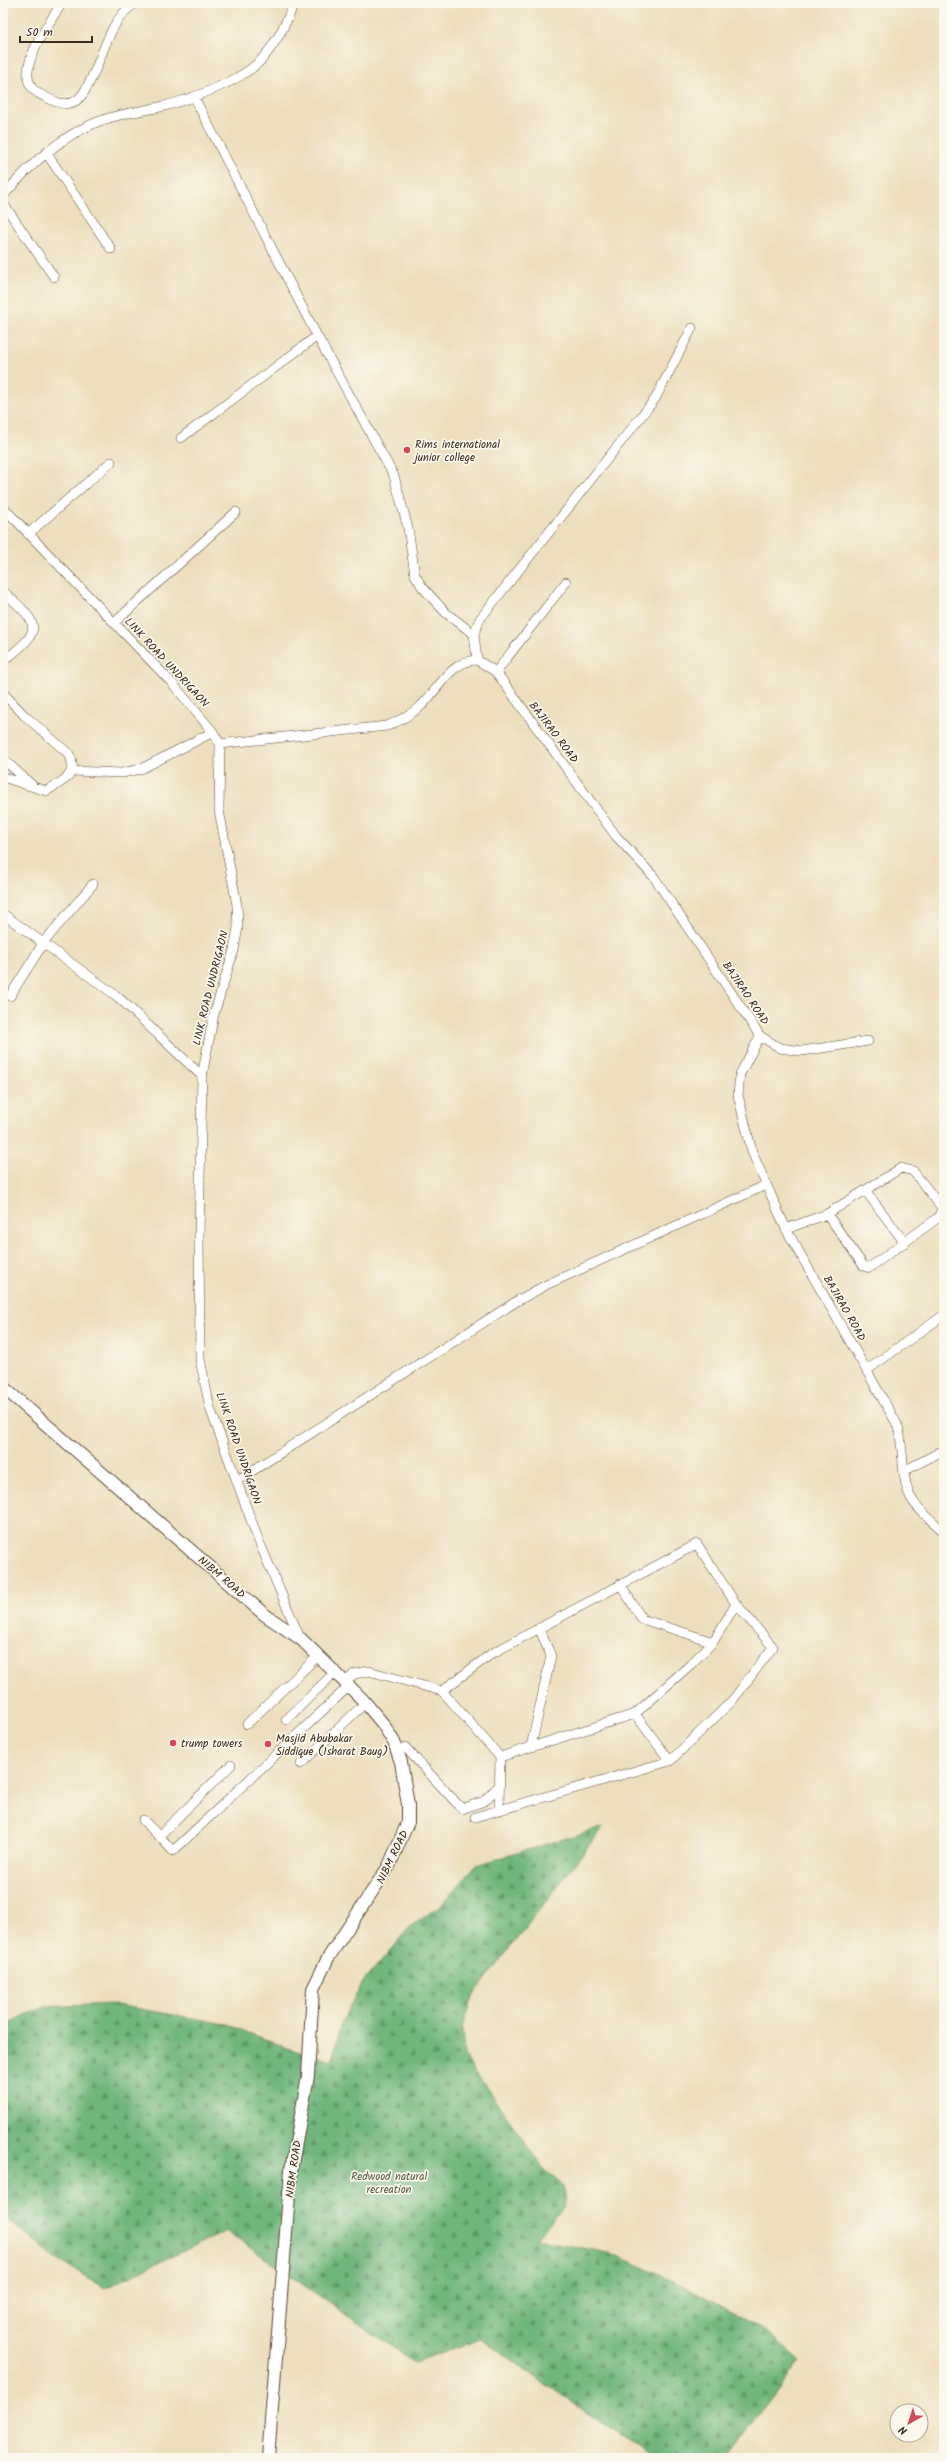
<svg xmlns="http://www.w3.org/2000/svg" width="947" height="2461" font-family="Kalam,sans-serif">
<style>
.forest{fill:url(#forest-firs);stroke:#55704d}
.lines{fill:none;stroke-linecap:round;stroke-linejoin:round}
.minor-casing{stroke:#564536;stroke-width:10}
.major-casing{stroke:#564536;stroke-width:14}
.minor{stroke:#fff;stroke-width:9}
.major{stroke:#fff;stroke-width:12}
.poi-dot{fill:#d1495b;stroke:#fbf7ec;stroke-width:1.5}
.labels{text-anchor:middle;stroke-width:3.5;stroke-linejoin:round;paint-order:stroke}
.poi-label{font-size:11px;fill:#3b2a1e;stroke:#fbf7ec;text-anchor:start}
.street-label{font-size:11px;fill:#3b2a1e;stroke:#fbf7ec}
.park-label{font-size:11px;fill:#535d41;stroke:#fbf7ec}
</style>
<defs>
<pattern id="forest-firs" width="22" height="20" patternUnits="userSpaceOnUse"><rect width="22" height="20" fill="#6fb67c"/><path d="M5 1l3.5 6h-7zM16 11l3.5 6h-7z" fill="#5c9465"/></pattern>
</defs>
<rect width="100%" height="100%" fill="#fbf7ec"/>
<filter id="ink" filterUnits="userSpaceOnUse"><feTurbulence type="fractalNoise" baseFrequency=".025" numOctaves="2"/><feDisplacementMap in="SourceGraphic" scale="8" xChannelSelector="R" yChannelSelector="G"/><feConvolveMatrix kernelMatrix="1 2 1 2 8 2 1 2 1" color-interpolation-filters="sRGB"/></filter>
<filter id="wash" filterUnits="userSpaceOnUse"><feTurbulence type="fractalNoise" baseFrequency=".012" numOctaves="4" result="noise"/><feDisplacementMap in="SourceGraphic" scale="16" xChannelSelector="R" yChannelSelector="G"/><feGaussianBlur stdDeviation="0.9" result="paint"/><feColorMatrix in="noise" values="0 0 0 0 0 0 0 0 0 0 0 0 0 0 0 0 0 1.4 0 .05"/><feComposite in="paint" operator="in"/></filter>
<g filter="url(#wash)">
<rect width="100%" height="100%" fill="#eddfbd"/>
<path class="forest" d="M603,1827L472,1997L462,2027L464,2056L543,2168L563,2186L566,2196L564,2207L536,2239L613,2254L682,2285L768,2333L800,2361L726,2458H652L481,2339L414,2362L226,2231L105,2288L58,2260L3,2215V2025L45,2007L112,2004L226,2024L292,2050L332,2060L341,2023L363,1982L409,1928L439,1907L477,1865Z"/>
</g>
<g filter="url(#ink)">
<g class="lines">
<defs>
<path id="minor" d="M62,3C50,22 9,76 38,93C49,99 65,109 77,100C83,96 86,89 89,83C103,58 109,18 136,3
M194,97L317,336L394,476L408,528L415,575L423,588L446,613L474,634
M47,154L111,249
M3,196C27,168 60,137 95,123C115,114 138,112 160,107C189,100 243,81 263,58C276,43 287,22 294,3
M3,203L54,277
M181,438L317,336
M3,507L172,683L213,732L220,744L219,810L237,905L238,927L234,950L214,1014L202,1076L199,1238L200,1359L210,1408L258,1539L300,1638
M28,534L111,462
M3,591C39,624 46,629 3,661
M114,623L236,512
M477,660L496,672L616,836L654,877L760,1036L780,1048L802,1051L868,1041
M477,660L474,634L480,619L655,399L692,328
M496,672L566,582
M3,693L24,715L69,754C80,775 61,782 46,791L3,777
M220,744L387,726C400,721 410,715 421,706C438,690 451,660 477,660
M3,759L33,786
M72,771L122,773L141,769L213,732
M3,914L118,997L202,1076
M10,996L44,942L93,884
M760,1036L740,1074L738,1095L752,1152L786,1229L897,1424C905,1447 900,1474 910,1496C917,1510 933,1521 944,1532
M865,1190L905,1243
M786,1229L827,1214L863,1265L869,1268L939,1217L942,1208L913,1171L901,1168L827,1214
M867,1370L944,1315
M904,1471L944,1450
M238,1480L517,1301L546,1285L766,1185
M620,1584L642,1619L713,1642
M346,1682L354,1674L369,1671L442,1691L491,1654L697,1544L736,1604L773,1647L732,1701L670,1761L475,1817
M442,1691L500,1757L499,1809
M635,1714L670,1761
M286,1720L335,1672
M247,1724L318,1656
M405,1747L462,1809L484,1801L500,1785
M531,1747L551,1656L539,1628
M500,1757L635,1714L690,1665L713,1642L736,1604
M301,1764L365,1703
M143,1820L159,1836L231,1765
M159,1836L173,1851L349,1686"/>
<path id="major" d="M3,1387L265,1615L301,1639L363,1700L383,1724L394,1742L401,1762L408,1805V1822L389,1866L328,1958L313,1989L308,2076L291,2170L268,2458"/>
</defs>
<use href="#minor" class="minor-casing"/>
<use href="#major" class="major-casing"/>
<use href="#minor" class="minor"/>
<use href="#major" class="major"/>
</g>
</g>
<g class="poi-dot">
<circle cx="407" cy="450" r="4"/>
<circle cx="173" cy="1743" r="4"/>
<circle cx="268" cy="1744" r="4"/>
</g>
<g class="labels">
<g class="poi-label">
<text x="415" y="448">Rims international<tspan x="415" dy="13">junior college</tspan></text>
<text x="276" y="1742">Masjid Abubakar<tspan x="276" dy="13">Siddique (Isharat Baug)</tspan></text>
<text x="181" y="1747">trump towers</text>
</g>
<g class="street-label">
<text transform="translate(167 662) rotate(47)" y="4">LINK ROAD UNDRIGAON</text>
<text transform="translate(554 732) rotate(53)" y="4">BAJIRAO ROAD</text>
<text transform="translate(210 988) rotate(-76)" y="4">LINK ROAD UNDRIGAON</text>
<text transform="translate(746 993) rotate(56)" y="4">BAJIRAO ROAD</text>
<text transform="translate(845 1308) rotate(60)" y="4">BAJIRAO ROAD</text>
<text transform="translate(239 1448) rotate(71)" y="4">LINK ROAD UNDRIGAON</text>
<text transform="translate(222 1577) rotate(41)" y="4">NIBM ROAD</text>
<text transform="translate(392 1857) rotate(-64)" y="4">NIBM ROAD</text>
<text transform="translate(293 2169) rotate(-82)" y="4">NIBM ROAD</text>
</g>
<g class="park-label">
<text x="389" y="2180">Redwood natural<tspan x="389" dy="13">recreation</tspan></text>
</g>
</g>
<rect width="947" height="2461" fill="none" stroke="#fbf7ec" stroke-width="16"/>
<g transform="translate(909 2423) rotate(219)"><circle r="19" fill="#fbf7ec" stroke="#aea59a"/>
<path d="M0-3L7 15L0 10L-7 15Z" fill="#d1495b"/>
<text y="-6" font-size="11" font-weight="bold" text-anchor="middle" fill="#3b2a1e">N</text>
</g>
<path d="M20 36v6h72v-6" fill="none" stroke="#3b2a1e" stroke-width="2"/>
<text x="26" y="36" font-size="12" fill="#3b2a1e" stroke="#fbf7ec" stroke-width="3" paint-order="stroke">50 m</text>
</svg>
